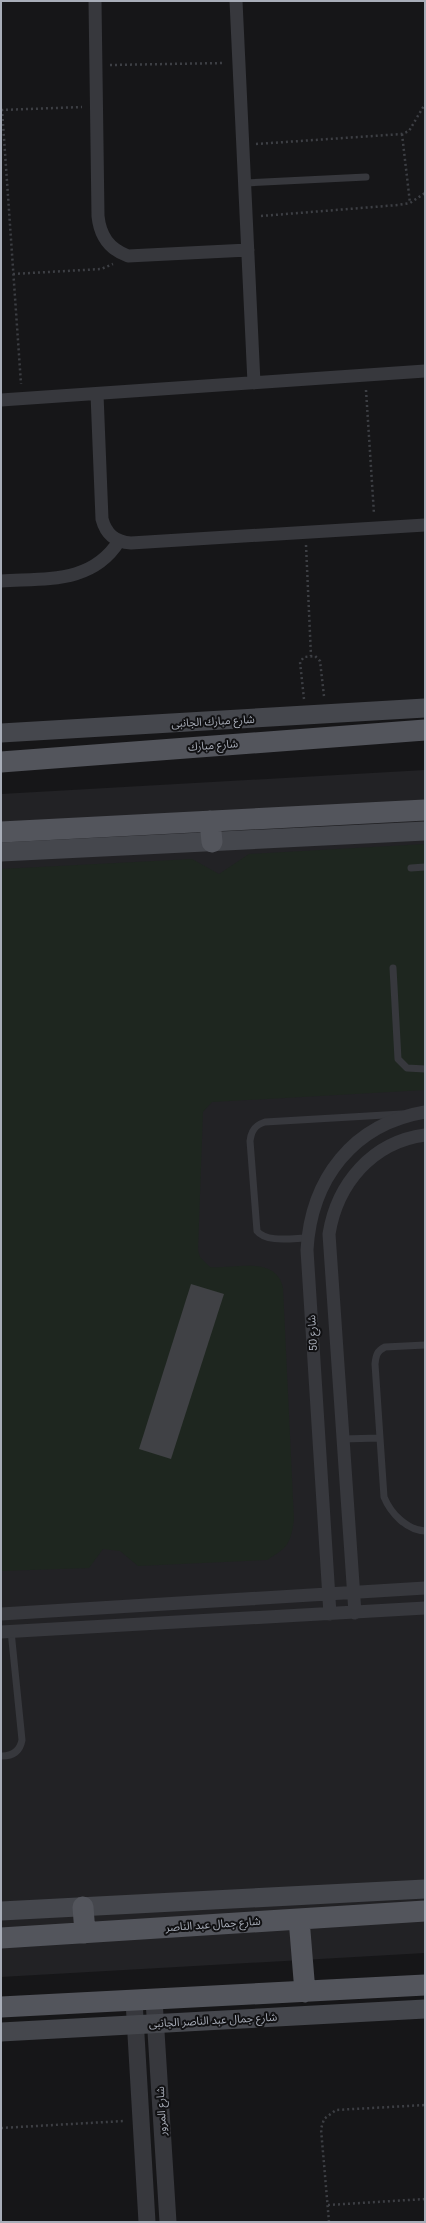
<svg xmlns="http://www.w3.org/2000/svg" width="426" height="2223" font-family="Roboto,'Noto Sans Arabic',sans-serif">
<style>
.built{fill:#222225}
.green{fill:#1e261f}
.building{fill:#404145}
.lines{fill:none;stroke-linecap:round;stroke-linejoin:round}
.path{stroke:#3d3f44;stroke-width:2.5;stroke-dasharray:2 3;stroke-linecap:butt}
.service{stroke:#37383d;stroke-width:7}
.minor{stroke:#37383d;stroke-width:13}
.tertiary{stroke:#37383d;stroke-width:17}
.secondary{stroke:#45474d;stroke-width:19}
.primary{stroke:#53555c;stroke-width:21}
.labels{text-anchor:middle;stroke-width:4;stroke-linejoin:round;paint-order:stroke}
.street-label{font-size:11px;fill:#a8adb8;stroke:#111113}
</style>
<rect width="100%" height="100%" fill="#161618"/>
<path class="built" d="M425,770V1953L1,1977V794Z"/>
<path class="green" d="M425,844V1090L212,1102L203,1112L198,1250L200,1257L210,1267C236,1269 276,1255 283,1288L294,1520C290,1545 288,1547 267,1560L138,1566L120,1551L103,1549L89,1568L1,1571V869L192,859L219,874L249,854Z"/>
<path class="building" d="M191,1284L224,1294L171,1459L139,1449Z"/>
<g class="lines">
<path class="path" d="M110,65L225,63
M2,109L21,384
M1,110L82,107
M402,134L410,203
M256,144L402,134L409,131L425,104
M261,216L398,205L410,203L425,193
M13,274L101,269L113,264
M366,390L374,514
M306,545L311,656
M304,699L300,662L304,657L315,656L320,661L324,696
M1,2128L124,2121
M328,2205L425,2199
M329,2222L321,2129L324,2119L336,2110L425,2105"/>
<path class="service" d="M245,183L366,177
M411,868L425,867
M393,968L398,1059L407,1068L425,1069
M308,1238C294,1238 266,1243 257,1231L250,1141C251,1131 255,1125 265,1122L402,1114
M425,1345L385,1347C377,1351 376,1355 375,1364L384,1497C391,1514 407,1530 425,1531
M342,1439L380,1438
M2,1756C13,1756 20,1751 22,1740L11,1631"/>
<path class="minor" d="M95,1L98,216C100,236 109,249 128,256L248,250
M236,1L254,383
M97,394L102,519C106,534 115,542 131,543L425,525
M1,400L425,371
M1,581C46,578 92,584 119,541
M355,1613L329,1234C337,1184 372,1142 425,1135
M1,1614L425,1588
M330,1614L307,1250C311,1179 353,1124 425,1112
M1,1632L425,1608"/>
<path class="tertiary" d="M154,2000L168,2222
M134,2001L147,2222"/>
<path class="secondary" d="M1,733L425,708
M1,852L425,831
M1,1911L425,1889
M1,2032L425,2009"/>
<path class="primary" d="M1,762L425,730
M210,821L212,842
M1,832L425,810
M83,1907L85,1933
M299,1919L305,1992
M1,1938L425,1911
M1,2007L425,1985"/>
</g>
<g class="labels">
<g class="street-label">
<text transform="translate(213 721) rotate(-3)" y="4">شارع مبارك الجانبى</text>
<text transform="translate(213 745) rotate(-4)" y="4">شارع مبارك</text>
<text transform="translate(312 1333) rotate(-93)" y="4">شارع 50</text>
<text transform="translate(213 1924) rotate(-4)" y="4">شارع جمال عبد الناصر</text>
<text transform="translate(213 2020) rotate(-3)" y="4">شارع جمال عبد الناصر الجانبى</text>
<text transform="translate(161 2111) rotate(-93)" y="4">شارع المرور</text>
</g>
</g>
<rect width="426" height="2223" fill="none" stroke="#a8adb8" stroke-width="4"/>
</svg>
